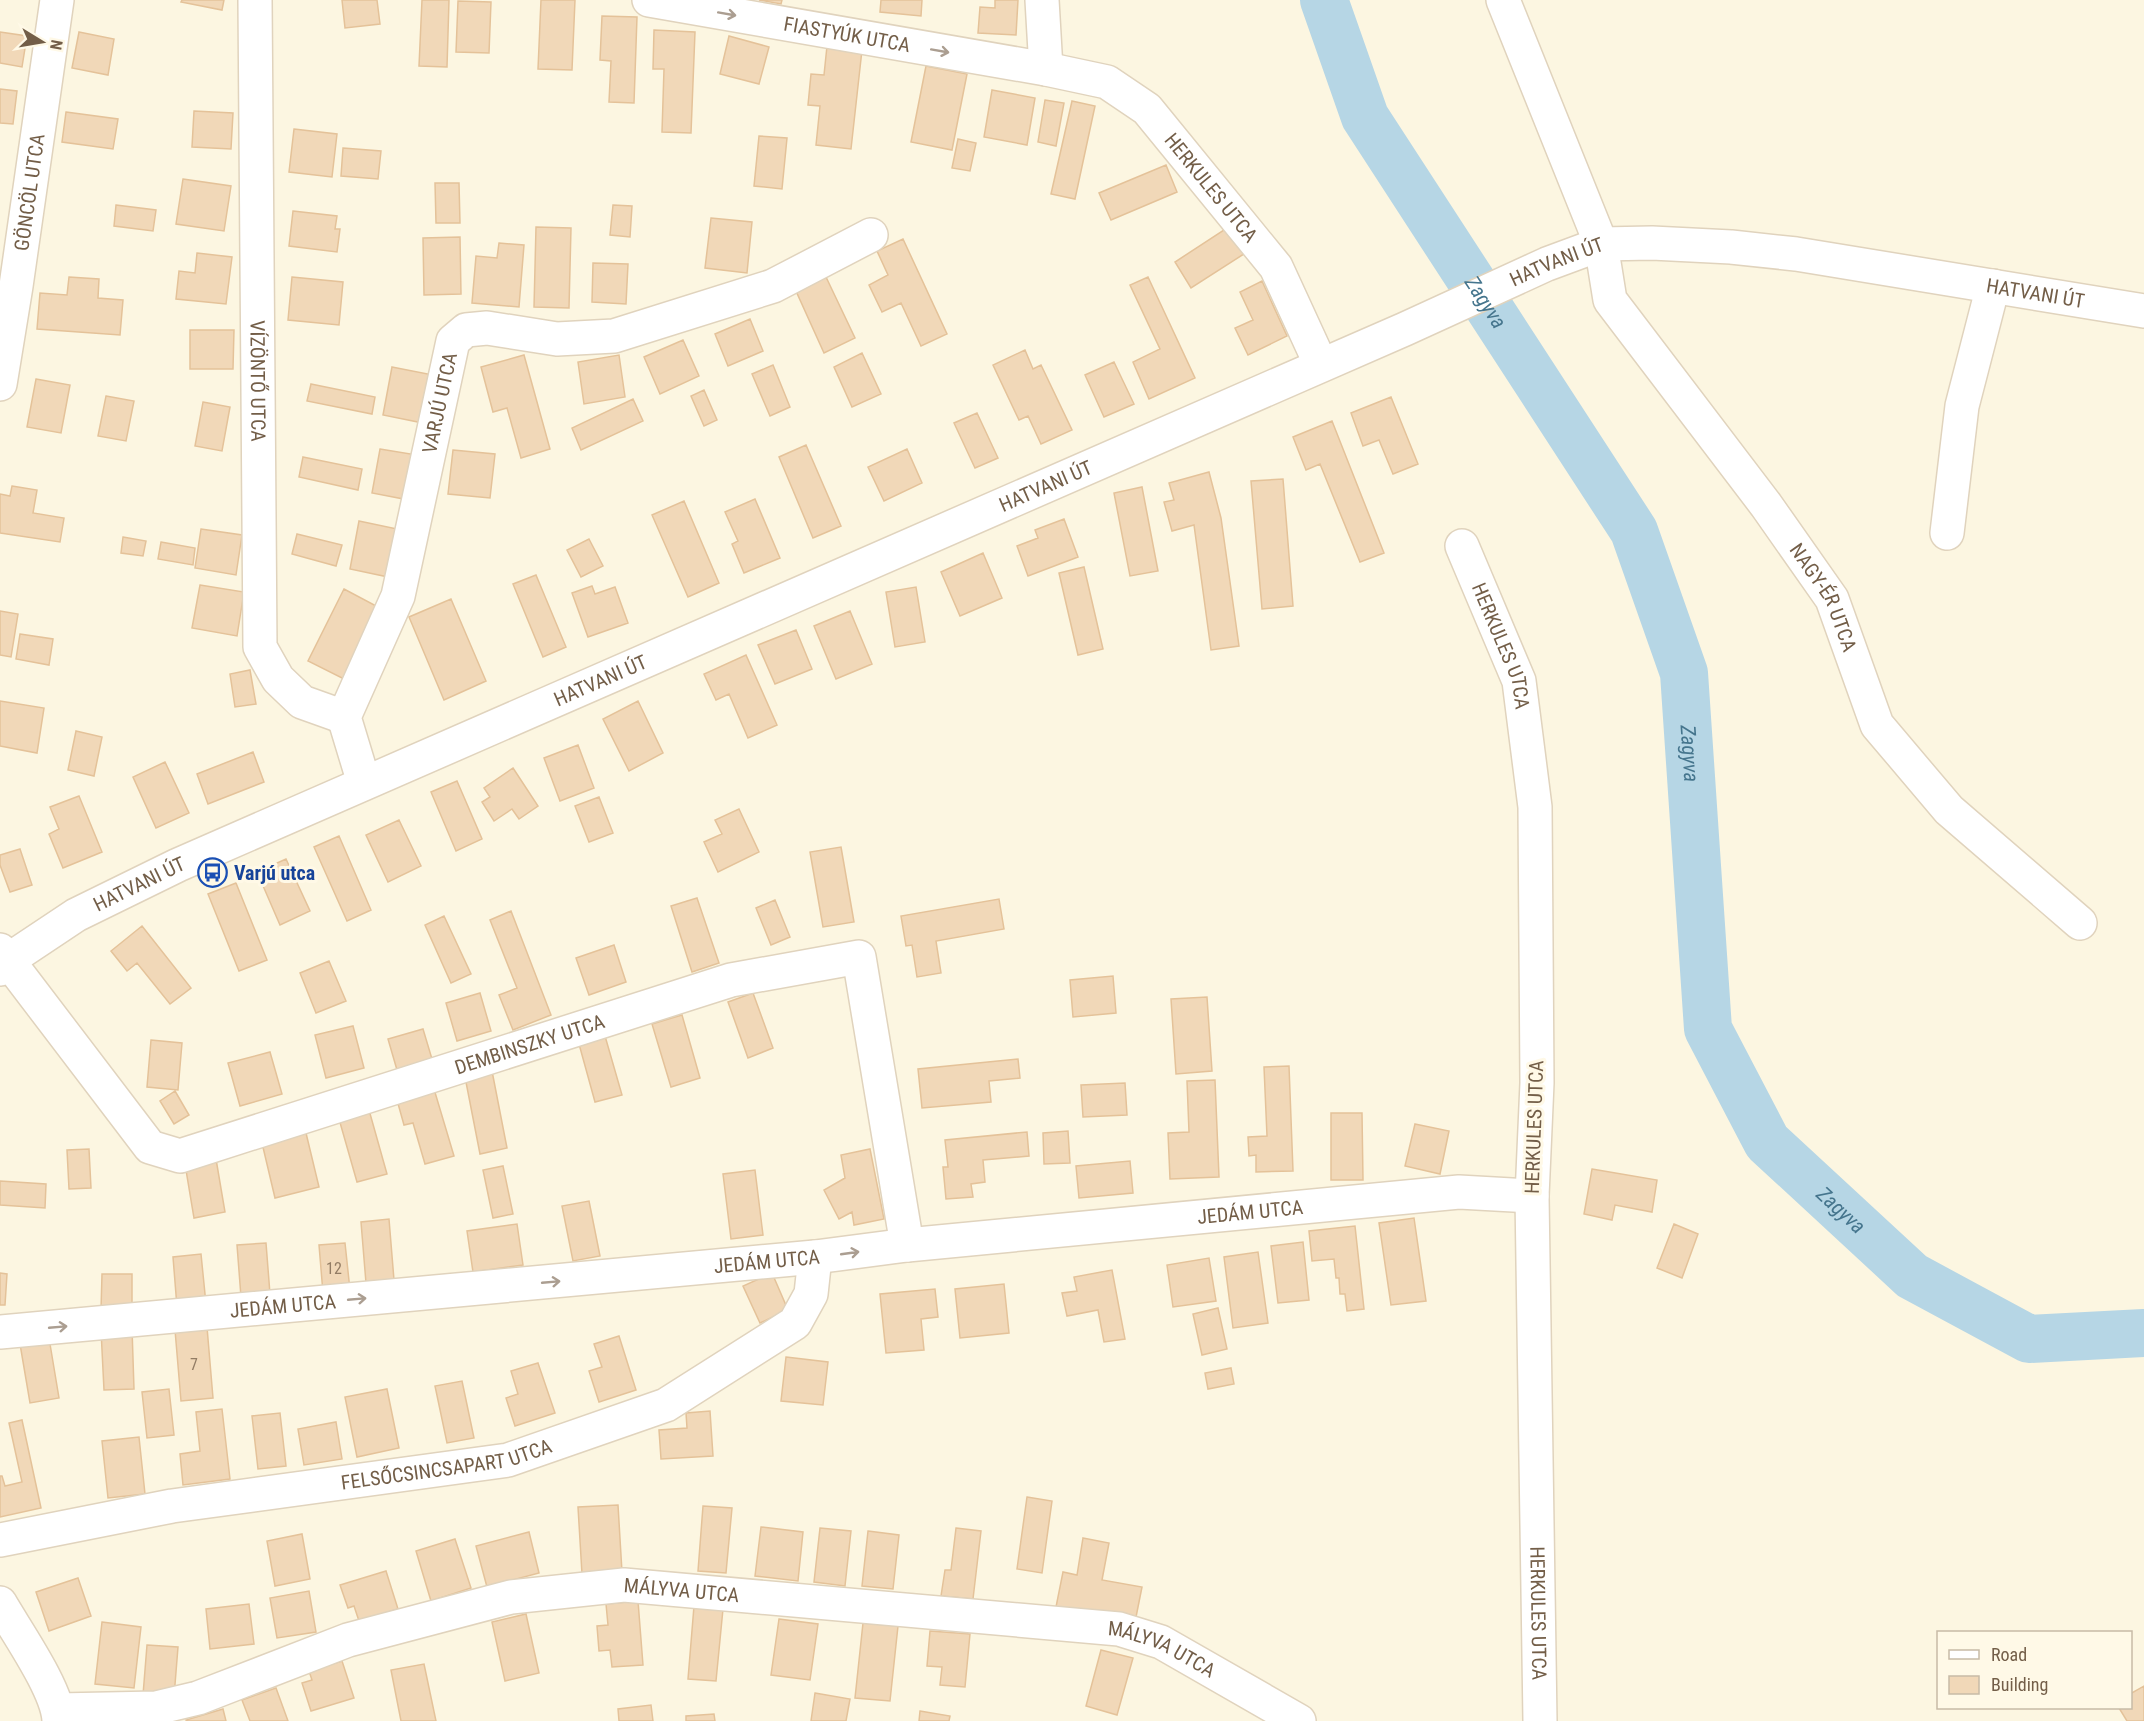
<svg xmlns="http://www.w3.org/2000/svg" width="2144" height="1721" font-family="'Roboto Condensed',sans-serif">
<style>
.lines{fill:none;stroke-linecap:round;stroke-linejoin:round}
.river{stroke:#b6d6e5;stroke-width:48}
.building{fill:#f1d8b8;stroke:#e4c299;stroke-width:1.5}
.minor-casing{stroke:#e0d3bd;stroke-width:36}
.minor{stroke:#fff;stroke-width:33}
.oneway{stroke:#ab9e91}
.labels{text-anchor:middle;stroke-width:6;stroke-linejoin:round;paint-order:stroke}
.number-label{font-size:16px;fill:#927c64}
.street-label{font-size:20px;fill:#735e48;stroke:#fff9e7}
.transit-label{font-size:20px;font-weight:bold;fill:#164399;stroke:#fff9e7;text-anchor:start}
.water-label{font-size:21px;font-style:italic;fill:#45758d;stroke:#fff9e7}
</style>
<rect width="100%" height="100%" fill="#fcf6e1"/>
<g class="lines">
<path class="river" id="s1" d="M1324,0L1365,117L1634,531L1684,673L1708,1029L1767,1142L1912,1276L2029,1339L2144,1333"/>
</g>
<path class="building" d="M182,0H224L222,10L181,2Z
M342,0H377L380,24L345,28Z
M422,0H449L447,67L419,66Z
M541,0H575L572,70L538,69Z
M759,0H782L781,4Z
M881,0H922L921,16L880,12Z
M995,0H1018L1016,35L978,33L980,7L995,8Z
M458,1L491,2L489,53L456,52Z
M602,16L637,17L634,103L609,102L611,61L600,60Z
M654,30L695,32L691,133L662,132L664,69H653Z
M0,32L27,36L22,67L0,63Z
M79,32L114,39L108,75L72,68Z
M729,36L769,47L759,84L720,74Z
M827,46L862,50L851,149L816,145L820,106L808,105L811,74L824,75Z
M926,66L967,74L952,150L911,142Z
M0,89L17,91L13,124L0,123Z
M992,90L1035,98L1027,145L984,137Z
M1045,100L1064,103L1056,146L1038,142Z
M1072,101L1095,106L1075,199L1051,194Z
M194,111L233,113L231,149L192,147Z
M66,112L118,119L113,149L62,142Z
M294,129L337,134L332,177L289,172Z
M759,136L787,138L782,189L754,186Z
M958,139L976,143L970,171L952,168Z
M343,148L381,151L378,179L341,176Z
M1166,165L1177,192L1111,220L1099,193Z
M183,179L231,186L224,231L176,224Z
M435,183H459L460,223H436Z
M116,205L156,210L153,231L114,226Z
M613,205L632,206L630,237L610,235Z
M293,211L337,216L335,229H340L337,252L289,246Z
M711,218L752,222L747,273L705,268Z
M1230,226L1247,252L1191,288L1175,262Z
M536,227L571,228L569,308L534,307Z
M460,237L461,294L424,295L423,238Z
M903,239L947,334L921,346L901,303L882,312L869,285L888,275L877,251Z
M499,243L524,245L519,307L472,303L476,256L497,258Z
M197,253L232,257L226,304L176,299L179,271L195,273Z
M593,263L628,264L626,304L592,302Z
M69,277L99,279L98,298L123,300L120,335L37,329L40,293L67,295Z
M292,277L343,282L339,325L288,320Z
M826,277L855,338L824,353L796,291Z
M1148,277L1195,378L1149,399L1133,362L1160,349L1130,285Z
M1262,281L1287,336L1248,355L1235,328L1253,320L1240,292Z
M750,319L763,351L728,366L715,334Z
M190,330H234L233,369H190Z
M683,340L699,376L660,394L644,357Z
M1025,350L1033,369L1041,365L1072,430L1041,444L1028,416L1019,420L993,365Z
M862,353L881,394L852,407L834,367Z
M524,355L550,449L521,458L507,408L493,412L481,367Z
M619,355L625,397L584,404L578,362Z
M1114,362L1134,404L1104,417L1085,375Z
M773,365L790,407L770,416L752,374Z
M392,367L433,375L423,423L383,415Z
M36,379L70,385L61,433L27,427Z
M311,384L375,397L372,414L307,401Z
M704,390L717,420L704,426L691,396Z
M106,396L134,401L126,441L98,436Z
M1391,397L1418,464L1393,474L1379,440L1363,446L1351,413Z
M633,399L643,421L581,450L572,428Z
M203,402L230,407L222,451L195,446Z
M977,413L998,458L975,468L954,423Z
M1332,421L1384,553L1360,562L1320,464L1306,470L1293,437Z
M806,445L841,526L813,538L779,457Z
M380,449L417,455L409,500L372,493Z
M907,449L922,483L884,501L868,467Z
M453,450L495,454L490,498L448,494Z
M303,457L362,469L358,490L299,477Z
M1209,472L1221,518L1239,646L1211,650L1194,525L1172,531L1164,502L1174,500L1169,483Z
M1283,479L1293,606L1262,609L1251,481Z
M12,486L37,490L33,513L64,518L60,542L0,533V494L10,496Z
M1142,487L1158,571L1130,576L1114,493Z
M755,499L780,558L744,573L732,544L738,541L725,512Z
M684,501L719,583L688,597L652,515Z
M1064,519L1078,557L1028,576L1017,546L1038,538L1035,530Z
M359,521L402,530L393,578L350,569Z
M201,529L242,535L236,575L195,568Z
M297,534L342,545L336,566L292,554Z
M123,537L146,541L143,556L121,553Z
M589,539L603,566L581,577L567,550Z
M161,542L195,548L193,565L158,559Z
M983,553L1002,598L960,616L941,572Z
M1084,567L1103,649L1078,655L1059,573Z
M536,575L566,647L543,657L513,584Z
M200,585L244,592L237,636L192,628Z
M592,586L595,594L615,587L628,623L588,637L572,593Z
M916,587L925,642L895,647L886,592Z
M344,589L380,608L344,679L308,661Z
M451,599L486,681L444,700L409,617Z
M0,611L18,614L11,657L0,655Z
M850,611L872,664L836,679L814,626Z
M796,630L812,669L775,684L758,645Z
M20,634L53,639L49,665L16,659Z
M746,655L777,725L748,738L729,694L716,700L704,674Z
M250,670L256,704L235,707L230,674Z
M0,701L44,708L37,753L0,746Z
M638,701L663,753L629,771L603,719Z
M76,731L102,737L94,776L68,770Z
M578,745L594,788L560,801L544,758Z
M253,752L264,782L208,804L197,774Z
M165,762L189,813L156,828L133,777Z
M513,768L538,806L519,819L512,809L494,821L482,802L490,797L484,788Z
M457,781L482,839L456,851L431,792Z
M79,796L102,852L63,868L49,834L59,829L50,807Z
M599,797L613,833L589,842L575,806Z
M739,809L759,852L718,872L704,842L722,834L715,820Z
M399,820L421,866L388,882L366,835Z
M339,836L371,910L347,921L314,847Z
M841,847L854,922L823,927L810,852Z
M20,849L32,885L10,892L0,865V855Z
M286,859L310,911L280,925L257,872Z
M236,883L267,960L239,971L208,894Z
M697,898L719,963L692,972L671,906Z
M999,899L1004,929L936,941L941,973L917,977L912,945L906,946L901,916Z
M775,900L790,937L771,945L756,908Z
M511,911L551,1015L513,1030L499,995L517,988L490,920Z
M444,916L471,974L451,983L425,925Z
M142,926L191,988L170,1004L137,963L127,971L111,951Z
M614,945L626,982L589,995L576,958Z
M329,961L346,1001L316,1013L300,973Z
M1113,976L1116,1013L1073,1017L1070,980Z
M480,993L491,1031L457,1041L446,1003Z
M753,993L773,1048L748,1058L728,1002Z
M1207,997L1212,1071L1176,1074L1171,999Z
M682,1015L700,1078L671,1087L652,1024Z
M353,1026L364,1068L326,1078L315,1035Z
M423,1029L432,1059L397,1070L388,1039Z
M605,1036L622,1095L595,1102L579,1044Z
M151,1040L182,1043L178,1090L147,1087Z
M270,1052L282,1094L240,1106L228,1063Z
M1018,1059L1020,1078L989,1081L991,1102L922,1108L918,1069Z
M1289,1066L1293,1171L1256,1172V1155L1249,1156L1248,1137L1267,1136L1264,1067Z
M492,1071L507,1148L480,1154L465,1077Z
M1215,1080L1219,1177L1170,1179L1168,1133L1189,1132L1187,1081Z
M1125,1083L1127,1115L1083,1117L1081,1085Z
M434,1089L454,1156L425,1164L413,1123L404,1125L397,1100Z
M175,1091L189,1115L174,1124L160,1101Z
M369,1110L387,1174L357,1182L339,1119Z
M1331,1113H1362L1363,1180H1331Z
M1415,1124L1449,1131L1440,1174L1405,1166Z
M1068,1131L1070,1163L1044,1164L1043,1133Z
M1027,1132L1029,1156L983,1160L985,1182L971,1184L973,1197L946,1199L943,1167H948L945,1140Z
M306,1133L319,1187L275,1198L262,1143Z
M89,1149L91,1188L69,1189L67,1150Z
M870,1149L884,1219L854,1225L852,1212L839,1219L824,1190L845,1178L841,1155Z
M216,1159L225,1212L194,1218L185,1164Z
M1130,1161L1133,1193L1079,1198L1076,1166Z
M503,1166L513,1214L493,1218L483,1170Z
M1592,1169L1657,1180L1652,1212L1615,1205L1612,1220L1584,1214Z
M755,1170L763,1235L731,1239L723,1174Z
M0,1181L46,1184L45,1208L0,1205Z
M589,1201L600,1256L573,1261L562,1206Z
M1414,1218L1426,1301L1391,1305L1379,1223Z
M389,1219L394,1280L366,1283L361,1222Z
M517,1224L523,1265L473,1272L467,1231Z
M1674,1224L1698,1234L1682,1278L1657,1268Z
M1355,1226L1364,1309L1347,1311L1345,1294H1340L1339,1278H1336L1334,1259L1312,1261L1309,1231Z
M1303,1242L1309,1300L1278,1303L1271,1246Z
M266,1243L270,1294L241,1297L237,1245Z
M345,1243L350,1290L323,1293L319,1245Z
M1258,1252L1268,1323L1233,1328L1224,1257Z
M201,1254L206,1304L177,1307L173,1257Z
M1209,1258L1216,1301L1173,1307L1167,1265Z
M1112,1270L1125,1339L1104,1342L1098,1310L1067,1316L1062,1293L1077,1291L1074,1277Z
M0,1273L7,1274L5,1305H0Z
M772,1273L788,1310L760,1323L743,1286Z
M102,1274H132V1310H101Z
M1004,1284L1009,1333L960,1338L955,1289Z
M935,1289L938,1317L921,1319L924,1350L886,1353L880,1294Z
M1218,1308L1227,1349L1202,1355L1193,1314Z
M207,1327L213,1398L181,1401L175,1330Z
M132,1328L134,1389L104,1390L101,1330Z
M619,1336L636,1390L599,1402L589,1371L602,1367L594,1344Z
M49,1338L59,1398L30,1403L20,1344Z
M786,1357L828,1362L823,1405L781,1401Z
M538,1363L555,1413L515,1426L506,1398L518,1394L511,1371Z
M1231,1368L1234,1384L1208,1389L1205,1373Z
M462,1381L474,1438L447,1443L435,1386Z
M169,1389L174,1435L147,1438L142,1392Z
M387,1389L399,1448L357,1457L345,1397Z
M222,1409L230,1479L183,1485L180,1454L200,1451L196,1412Z
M710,1411L713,1456L661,1459L659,1430L687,1428L686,1413Z
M280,1413L286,1466L258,1469L252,1416Z
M22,1420L41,1508L0,1517V1476H2L5,1486L22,1482L9,1423Z
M336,1422L342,1459L304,1465L298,1429Z
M139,1437L145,1494L108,1498L102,1441Z
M1027,1497L1052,1501L1042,1573L1017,1569Z
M618,1505L622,1572L582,1574L578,1507Z
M703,1506L732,1508L726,1573L698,1571Z
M761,1527L803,1532L798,1581L755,1576Z
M820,1528L851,1531L845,1586L814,1582Z
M956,1528L981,1531L973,1599L941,1596L945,1570H951Z
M868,1531L899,1535L893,1589L862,1586Z
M529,1532L539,1573L487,1587L476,1546Z
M302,1534L310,1579L275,1586L267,1541Z
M1083,1538L1109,1543L1102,1580L1142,1587L1135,1622L1056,1607L1063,1572L1077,1575Z
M455,1539L471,1588L431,1601L416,1551Z
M386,1571L398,1609L359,1621L354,1606L348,1608L340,1585Z
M78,1578L91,1616L49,1631L36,1592Z
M309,1591L316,1632L277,1638L270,1598Z
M638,1601L643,1665L612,1667L610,1650L599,1651L597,1626L608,1625L606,1604Z
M249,1604L254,1644L210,1649L206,1609Z
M694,1606L723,1609L716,1681L688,1679Z
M526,1614L539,1673L505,1681L492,1622Z
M779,1619L818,1624L810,1680L771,1675Z
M102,1622L141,1627L134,1688L95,1684Z
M863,1623L898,1626L890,1701L855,1698Z
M930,1631L970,1634L965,1687L940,1685L942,1667L927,1666Z
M147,1645L178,1647L174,1697L143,1695Z
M1101,1650L1133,1658L1117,1715L1086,1706Z
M342,1661L354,1698L311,1711L302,1683L312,1680L309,1671Z
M424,1664L436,1721H401L391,1670Z
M2144,1686V1721H2127L2119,1708H2130V1694Z
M276,1688L288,1721H250L242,1700Z
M815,1693L850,1699L846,1721H811Z
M651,1705L653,1721H619L618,1709Z
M223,1709L226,1721H187L186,1720Z
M920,1711L950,1716L949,1721H919Z
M714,1714L715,1721H686V1716Z"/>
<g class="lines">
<defs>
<g id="minor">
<path id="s2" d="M255,0L260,647L278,679L302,702L344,717"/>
<path id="s3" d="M649,0L1046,69L1107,82L1147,109L1276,267L1321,365"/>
<path d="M1042,0L1046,69"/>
<path id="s4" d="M1503,0L1601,244L1610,300L1766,505L1832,599L1877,725L1949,810L2080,923"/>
<path id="s5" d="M0,384L16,286L57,0"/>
<path d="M1947,533L1962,406L1993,286"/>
<path id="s6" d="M1462,546L1519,681L1535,807L1537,1083L1532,1196L1540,1721"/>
<path id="s7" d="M364,783L344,717L398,596L453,341L466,330L487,328L557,339L614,336L773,286L871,235"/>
<path id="s8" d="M0,950L150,1147L180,1156L731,980L859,957L907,1245"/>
<path id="s9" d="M0,969L7,961L76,915L178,865L1405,329L1547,264L1601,244L1652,243L1731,247L1796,254L2144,311"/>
<path id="s10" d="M0,1332L815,1257L907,1245L1459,1192L1532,1196"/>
<path id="s11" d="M0,1540L172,1506L508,1460L666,1405L795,1323L811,1294L815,1257"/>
<path d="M0,1603C16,1631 58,1690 59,1721"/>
<path id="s12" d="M58,1710L156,1708L198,1698L348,1640L511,1597L624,1585L1119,1629L1161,1642L1299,1721"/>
</g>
</defs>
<use href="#minor" class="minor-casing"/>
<use href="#minor" class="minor"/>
</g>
<defs><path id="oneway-shaft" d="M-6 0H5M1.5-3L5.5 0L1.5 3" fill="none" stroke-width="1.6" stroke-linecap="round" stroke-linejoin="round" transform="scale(1.5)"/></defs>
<g class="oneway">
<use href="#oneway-shaft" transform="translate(727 14) rotate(10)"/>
<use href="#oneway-shaft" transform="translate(940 51) rotate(10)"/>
<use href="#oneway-shaft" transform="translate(850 1253) rotate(-8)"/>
<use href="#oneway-shaft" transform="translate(551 1282) rotate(-5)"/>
<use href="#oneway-shaft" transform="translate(357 1299) rotate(-5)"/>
<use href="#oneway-shaft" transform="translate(58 1327) rotate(-5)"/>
</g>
<defs>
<symbol id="bus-ring" viewBox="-11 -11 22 22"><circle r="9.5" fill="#fff9e7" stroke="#1a4fb4" stroke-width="1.5"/><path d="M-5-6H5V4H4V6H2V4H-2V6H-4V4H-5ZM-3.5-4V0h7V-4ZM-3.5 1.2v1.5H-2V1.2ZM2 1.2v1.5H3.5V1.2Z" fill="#1a4fb4"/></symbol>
</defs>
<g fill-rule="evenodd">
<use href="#bus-ring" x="196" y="856" width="33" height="33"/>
</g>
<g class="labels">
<g class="number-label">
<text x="334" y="1274">12</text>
<text x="194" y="1370">7</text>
</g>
<g class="street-label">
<text dy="7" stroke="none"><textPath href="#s3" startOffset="201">FIASTYÚK UTCA</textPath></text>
<text dy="7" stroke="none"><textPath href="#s3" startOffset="615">HERKULES UTCA</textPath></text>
<text dy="7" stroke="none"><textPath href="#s5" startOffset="194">GÖNCÖL UTCA</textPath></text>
<text dy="7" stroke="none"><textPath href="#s9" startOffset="1712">HATVANI ÚT</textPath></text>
<text dy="7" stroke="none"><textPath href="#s9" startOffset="2198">HATVANI ÚT</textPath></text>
<text dy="7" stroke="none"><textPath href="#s2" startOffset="381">VÍZÖNTŐ UTCA</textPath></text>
<text dy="7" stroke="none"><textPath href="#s7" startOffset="399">VARJÚ UTCA</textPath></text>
<text dy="7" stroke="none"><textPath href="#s9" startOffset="1154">HATVANI ÚT</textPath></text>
<text dy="7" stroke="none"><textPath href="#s4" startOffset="687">NAGY-ÉR UTCA</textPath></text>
<text dy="7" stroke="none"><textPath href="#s6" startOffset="108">HERKULES UTCA</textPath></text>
<text dy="7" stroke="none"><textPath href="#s9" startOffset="668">HATVANI ÚT</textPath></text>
<text dy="7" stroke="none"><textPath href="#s9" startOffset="164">HATVANI ÚT</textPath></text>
<text dy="7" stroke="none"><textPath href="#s8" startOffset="646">DEMBINSZKY UTCA</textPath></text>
<text transform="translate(1534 1127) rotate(-88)" y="7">HERKULES UTCA</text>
<text dy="7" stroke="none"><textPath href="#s10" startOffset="1256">JEDÁM UTCA</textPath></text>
<text dy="7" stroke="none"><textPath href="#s10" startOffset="770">JEDÁM UTCA</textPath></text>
<text dy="7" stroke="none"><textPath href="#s10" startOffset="284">JEDÁM UTCA</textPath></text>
<text dy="7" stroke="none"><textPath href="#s11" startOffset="453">FELSŐCSINCSAPART UTCA</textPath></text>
<text dy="7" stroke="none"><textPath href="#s12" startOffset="642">MÁLYVA UTCA</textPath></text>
<text dy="7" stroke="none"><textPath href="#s6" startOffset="1080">HERKULES UTCA</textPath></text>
<text dy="7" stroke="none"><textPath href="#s12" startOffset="1128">MÁLYVA UTCA</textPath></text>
</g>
<g class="transit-label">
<text x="234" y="880">Varjú utca</text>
</g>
<g class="water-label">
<text dy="7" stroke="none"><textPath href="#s1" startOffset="345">Zagyva</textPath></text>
<text dy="7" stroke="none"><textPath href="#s1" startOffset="849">Zagyva</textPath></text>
<text dy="7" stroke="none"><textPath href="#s1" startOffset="1353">Zagyva</textPath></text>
</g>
</g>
<rect x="1937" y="1631" width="195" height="78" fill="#fff9e7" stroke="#c7bba7" stroke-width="1.5"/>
<rect x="1949" y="1650" width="30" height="9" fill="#ffffff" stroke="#c7bba7" stroke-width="1.5"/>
<text x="1991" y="1661" font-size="18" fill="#735e48">Road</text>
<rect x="1949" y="1676" width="30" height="18" fill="#f1d8b8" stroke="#c7bba7" stroke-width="1.5"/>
<text x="1991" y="1691" font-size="18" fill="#735e48">Building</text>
<g transform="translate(42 42) rotate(101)" stroke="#fff9e7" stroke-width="4.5" paint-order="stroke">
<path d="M0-4.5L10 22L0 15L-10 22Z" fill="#735e48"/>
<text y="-9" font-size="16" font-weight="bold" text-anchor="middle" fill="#735e48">N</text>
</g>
</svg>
